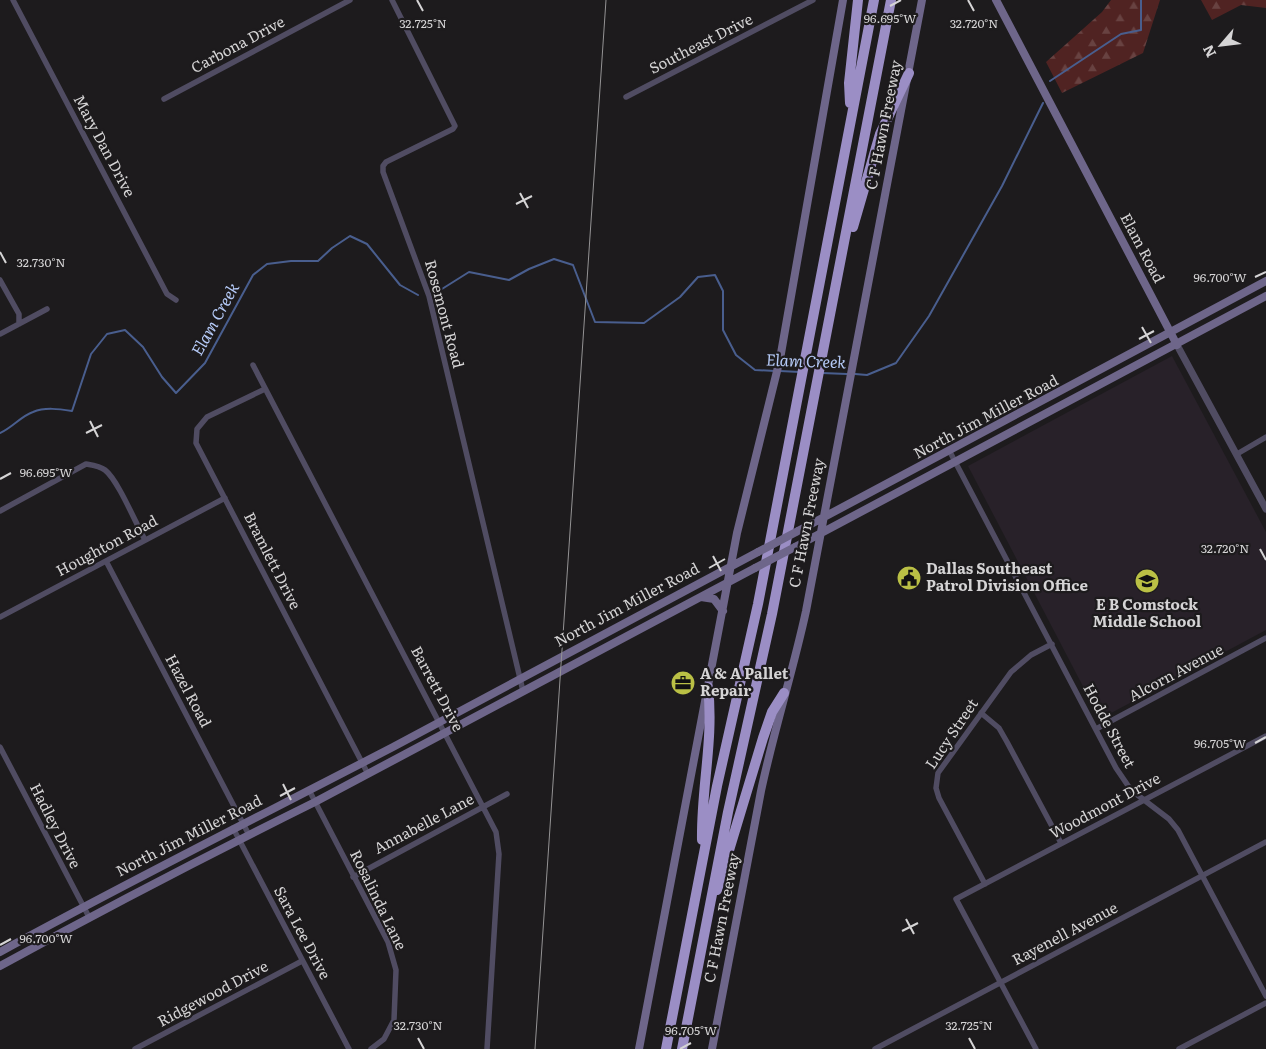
<svg xmlns="http://www.w3.org/2000/svg" width="1266" height="1049" font-family="Literata,serif">
<style>
.built{fill:#282129}
.forest{fill:url(#forest-firs)}
.lines{fill:none;stroke-linecap:round;stroke-linejoin:round}
.stream{stroke:#495e8e;stroke-width:2}
.minor{stroke:#504c62;stroke-width:5.5}
.tertiary{stroke:#504c62;stroke-width:7}
.secondary{stroke:#6e668a;stroke-width:8}
.motorway{stroke:#9b8ec5;stroke-width:10}
.tram{stroke:#949394;stroke-width:1}
.secondary-bridge{stroke:#6e668a;stroke-width:8}
.ticks{fill:none;stroke:#d5d4d5;stroke-width:2}
.labels{text-anchor:middle;stroke-width:4.5;stroke-linejoin:round;paint-order:stroke}
.street-label{font-size:15px;fill:#d5d4d5;stroke:#1d1b1d}
.poi-label{font-size:15px;font-weight:bold;fill:#d5d4d5;stroke:#1d1b1d;text-anchor:start}
.water-label{font-size:16px;font-style:italic;fill:#b5caf7;stroke:#1d1b1d}
.ticks-label{font-size:12px;text-anchor:middle;fill:#d5d4d5;stroke:#1d1b1d;stroke-width:4.5;stroke-linejoin:round;paint-order:stroke}
</style>
<defs>
<pattern id="forest-firs" width="22" height="20" patternUnits="userSpaceOnUse" patternTransform="scale(1.25)"><rect width="22" height="20" fill="#502322"/><path d="M5 1l3.5 6h-7zM16 11l3.5 6h-7z" fill="#684241"/></pattern>
</defs>
<rect width="100%" height="100%" fill="#1d1b1d"/>
<path class="built" d="M1172,356L1266,532V630L1100,719L968,466Z"/>
<path class="forest" d="M1111,0H1160L1143,53L1062,93L1046,62L1102,12Z
M1201,0H1266V8L1241,5L1212,20Z"/>
<g class="lines">
<path class="stream" d="M1050,81L1121,34L1141,30V0
M434,294L469,272L509,280L529,269L554,259L573,265L595,322L644,323L680,297L698,277L715,275L723,291V330L736,355L755,370L775,371
M780,371L800,372
M822,373L847,374
M855,374L867,375L896,363L929,316L1002,186L1043,103
M0,433C12,428 21,416 33,412C45,407 59,409 72,411L91,354L107,334L125,330L143,347L162,377L176,393L205,363L253,275L267,264L291,261H318L332,248L350,236L367,244L400,285L418,295"/>
<path class="minor" d="M13,0L167,294L176,300
M392,0L455,126L453,129L386,162L383,166V172L429,296L523,691
M626,97L813,0
M164,99L350,0
M0,280L19,314V324
M0,334L47,309
M253,365L496,832L499,854L487,1049
M265,389L207,417L197,429L196,443L368,774
M950,452L1116,768L1131,790L1169,819L1178,830L1266,996
M1237,454L1266,437
M0,511L86,464C92,465 100,466 105,470C118,480 136,524 145,540
M106,561L248,833
M0,617L225,498
M981,713L999,728L1007,742L1061,843
M1096,729L1266,638
M0,747L89,917
M309,790L388,942L396,970L394,1020L384,1039L371,1049
M233,828L349,1049
M353,877L507,794
M985,884L939,798L936,788L938,773L1011,672L1031,655L1052,644
M135,1049L302,961
M875,1049L1266,842
M1036,1049L956,899L1266,736
M1179,1049L1266,1003"/>
<path class="tertiary" d="M1177,345L1266,509"/>
<path class="secondary" d="M996,0L1177,345
M798,531L1266,281
M795,547L1266,296
M701,597L714,599L723,611
M0,952C130,881 262,815 393,747C515,683 636,616 758,552
M0,966C104,909 208,855 315,802L755,568
M639,1049L737,533L780,359L843,0
M712,1049C729,963 744,877 761,791C774,730 793,671 806,611L922,0"/>
<path class="motorway" d="M850,103L849,83L858,0
M853,227L880,134L909,73
M702,840C701,788 714,740 708,687
M717,890L763,738L772,712L784,693
M666,1049L717,786L758,604L874,0
M682,1049L728,812L772,614L891,0"/>
<path class="tram" d="M535,1049L606,0"/>
<path class="secondary-bridge" d="M758,552L798,531
M755,568L795,547"/>
</g>
<path class="ticks" d="M417,0L423,11M968,0L974,11M890,6L901,0M520,193L528,208M516,204L532,196M0,252L6,263M1255,277L1266,272M1142,327L1151,343M1139,339L1154,331M90,421L98,437M86,433L102,425M0,479L11,473M1260,549L1266,560M713,556L721,571M709,568L725,559M1255,743L1266,737M283,784L291,800M280,796L295,788M906,919L914,934M902,931L918,923M0,945L11,939M418,1038L424,1049M969,1038L975,1049M680,1049L691,1043"/>
<defs>
<symbol id="civic-disc" viewBox="-11 -11 22 22"><circle r="9.5" fill="#bac045" stroke="#1d1b1d"/><path d="M-.6-6.5H3V-4.5H.6V-3L4-1V1h2V6H-6V1h2V-1L-.6-3ZM-1.2 2.5V6h2.4V2.5Z" fill="#111"/></symbol>
<symbol id="school-disc" viewBox="-11 -11 22 22"><circle r="9.5" fill="#bac045" stroke="#1d1b1d"/><path d="M0-5L7-2L0 1L-7-2ZM-4 1L0 2.5L4 1V4Q0 6-4 4Z" fill="#111"/></symbol>
<symbol id="office-disc" viewBox="-11 -11 22 22"><circle r="9.5" fill="#bac045" stroke="#1d1b1d"/><path d="M-6-3h4V-5.5h4V-3h4V5H-6ZM-1-4.5V-3h2v-1.5ZM-6 0V1H6V0Z" fill="#111"/></symbol>
</defs>
<g fill-rule="evenodd">
<use href="#civic-disc" x="895" y="564" width="28" height="28"/>
<use href="#school-disc" x="1133" y="567" width="28" height="28"/>
<use href="#office-disc" x="669" y="669" width="28" height="28"/>
</g>
<g class="labels">
<g class="street-label">
<text transform="translate(701 44) rotate(-27)" y="5">Southeast Drive</text>
<text transform="translate(238 45) rotate(-28)" y="5">Carbona Drive</text>
<text transform="translate(884 125) rotate(-79)" y="5">C F Hawn Freeway</text>
<text transform="translate(104 146) rotate(62)" y="5">Mary Dan Drive</text>
<text transform="translate(1142 248) rotate(62)" y="5">Elam Road</text>
<text transform="translate(444 314) rotate(75)" y="5">Rosemont Road</text>
<text transform="translate(986 417) rotate(-28)" y="5">North Jim Miller Road</text>
<text transform="translate(807 523) rotate(-79)" y="5">C F Hawn Freeway</text>
<text transform="translate(107 546) rotate(-28)" y="5">Houghton Road</text>
<text transform="translate(272 561) rotate(63)" y="5">Bramlett Drive</text>
<text transform="translate(627 605) rotate(-28)" y="5">North Jim Miller Road</text>
<text transform="translate(1176 673) rotate(-28)" y="5">Alcorn Avenue</text>
<text transform="translate(437 689) rotate(62)" y="5">Barrett Drive</text>
<text transform="translate(188 691) rotate(62)" y="5">Hazel Road</text>
<text transform="translate(1109 726) rotate(62)" y="5">Hodde Street</text>
<text transform="translate(952 734) rotate(-56)" y="5">Lucy Street</text>
<text transform="translate(1105 806) rotate(-28)" y="5">Woodmont Drive</text>
<text transform="translate(424 824) rotate(-28)" y="5">Annabelle Lane</text>
<text transform="translate(55 826) rotate(63)" y="5">Hadley Drive</text>
<text transform="translate(189 836) rotate(-27)" y="5">North Jim Miller Road</text>
<text transform="translate(378 900) rotate(64)" y="5">Rosalinda Lane</text>
<text transform="translate(722 918) rotate(-79)" y="5">C F Hawn Freeway</text>
<text transform="translate(302 933) rotate(62)" y="5">Sara Lee Drive</text>
<text transform="translate(1065 934) rotate(-28)" y="5">Rayenell Avenue</text>
<text transform="translate(213 994) rotate(-28)" y="5">Ridgewood Drive</text>
</g>
<g class="poi-label">
<text x="926" y="574">Dallas Southeast<tspan x="926" dy="17">Patrol Division Office</tspan></text>
<text x="1147" y="610" text-anchor="middle">E B Comstock<tspan x="1147" dy="17">Middle School</tspan></text>
<text x="700" y="679">A &amp; A Pallet<tspan x="700" dy="17">Repair</tspan></text>
</g>
<g class="water-label">
<text transform="translate(215 319) rotate(-61)" y="6">Elam Creek</text>
<text transform="translate(806 361) rotate(2)" y="6">Elam Creek</text>
</g>
</g>
<g class="ticks-label">
<text x="890" y="23">96.695°W</text>
<text x="423" y="28">32.725°N</text>
<text x="974" y="28">32.720°N</text>
<text x="41" y="267">32.730°N</text>
<text x="1220" y="282">96.700°W</text>
<text x="46" y="477">96.695°W</text>
<text x="1225" y="553">32.720°N</text>
<text x="1220" y="748">96.705°W</text>
<text x="46" y="943">96.700°W</text>
<text x="418" y="1030">32.730°N</text>
<text x="969" y="1030">32.725°N</text>
<text x="691" y="1035">96.705°W</text>
</g>
<g transform="translate(1221 45) rotate(242)" stroke="#1d1b1d" stroke-width="4" paint-order="stroke">
<path d="M0-4L9 19L0 12L-9 19Z" fill="#d5d4d5"/>
<text y="-8" font-size="14" font-weight="bold" text-anchor="middle" fill="#d5d4d5">N</text>
</g>
</svg>
